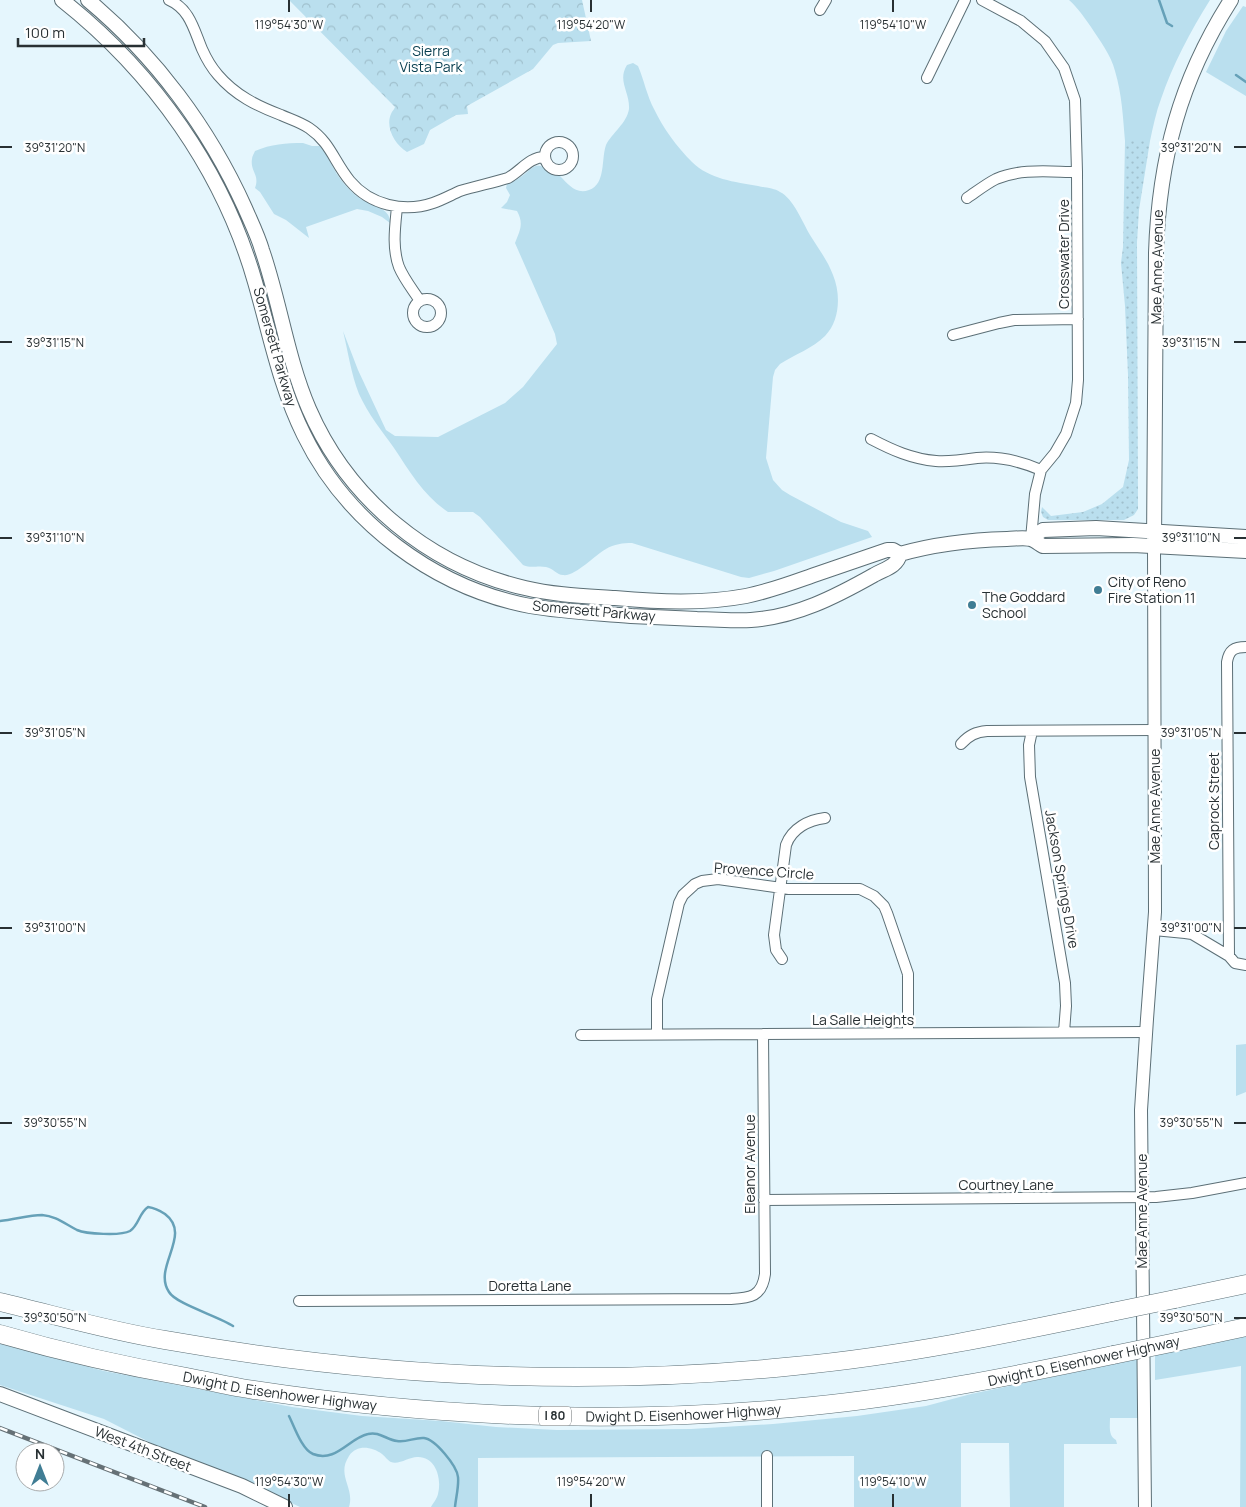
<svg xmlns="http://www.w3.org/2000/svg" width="1246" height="1507" font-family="Manrope,sans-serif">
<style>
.grass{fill:#badfee}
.park{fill:url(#park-crowns)}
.garden{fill:url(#garden-dots)}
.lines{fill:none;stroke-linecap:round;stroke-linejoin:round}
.stream{stroke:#66a1b8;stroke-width:2.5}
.minor-casing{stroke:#5c6f76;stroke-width:12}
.tertiary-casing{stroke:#5c6f76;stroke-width:14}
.secondary-casing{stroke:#5c6f76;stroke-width:16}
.motorway-casing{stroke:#5c6f76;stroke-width:19}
.minor{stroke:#fff;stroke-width:10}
.tertiary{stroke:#fff;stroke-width:12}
.secondary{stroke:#fff;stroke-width:14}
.motorway{stroke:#fff;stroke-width:18}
.rail-casing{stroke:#667176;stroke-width:4.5}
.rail{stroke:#fff;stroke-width:2.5;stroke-dasharray:8;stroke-linecap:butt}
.motorway-bridge-casing{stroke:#5c6f76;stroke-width:19;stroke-linecap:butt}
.motorway-bridge{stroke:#fff;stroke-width:18}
.ticks{fill:none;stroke:#283033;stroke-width:2}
.poi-dot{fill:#407d94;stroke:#fff;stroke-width:2}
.labels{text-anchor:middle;stroke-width:5;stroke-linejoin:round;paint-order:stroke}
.shield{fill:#fff;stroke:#686e70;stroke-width:1}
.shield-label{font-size:12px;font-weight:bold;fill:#283033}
.park-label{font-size:14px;fill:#073e4f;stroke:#fff}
.street-label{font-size:14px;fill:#283033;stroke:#fff}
.poi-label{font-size:14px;fill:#283033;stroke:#fff;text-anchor:start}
.ticks-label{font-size:12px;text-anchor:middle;fill:#283033;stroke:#fff;stroke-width:5;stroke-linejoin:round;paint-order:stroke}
</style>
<defs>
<pattern id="park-crowns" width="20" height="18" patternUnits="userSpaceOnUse" patternTransform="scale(1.25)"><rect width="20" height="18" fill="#badfee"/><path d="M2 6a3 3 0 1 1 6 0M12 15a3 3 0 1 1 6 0" fill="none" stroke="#a0c0cd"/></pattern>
<pattern id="garden-dots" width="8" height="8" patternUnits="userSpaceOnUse" patternTransform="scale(1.25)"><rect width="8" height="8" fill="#badfee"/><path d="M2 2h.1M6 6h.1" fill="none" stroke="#a0c0cd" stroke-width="1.8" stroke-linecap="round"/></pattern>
</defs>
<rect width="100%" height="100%" fill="#e5f6fd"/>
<path class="grass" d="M1069,0H1210C1190,32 1173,64 1161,99C1156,112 1153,127 1150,141H1125C1123,118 1122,94 1115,71C1111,55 1100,41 1091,27C1084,17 1078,8 1069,0Z
M1243,6L1246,7V96L1206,72L1226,31Z
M633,63L638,66C644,80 647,96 654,109C663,128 677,147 692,162C709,179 735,182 758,186C766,188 774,188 780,192C793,198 803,223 810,235C818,248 828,261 833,275C841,294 840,321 825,336C813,348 794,355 780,364L775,370L773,377L766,458L773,480L782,490L790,495L841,522L868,531L872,537L774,571L749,578L741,577L632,543C623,543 614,544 606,549C595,555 575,577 563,575C557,575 553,568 546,567C536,565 533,569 523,565L480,517L473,512H448C424,496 410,472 394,448C382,431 368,414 359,394C351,374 348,351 343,331L358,370L386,430L395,436L438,437L505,403L523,387L557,344L555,334L515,243C520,230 524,224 517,211L501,208L507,202L510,195L506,188L507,184C512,182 517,180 522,176C528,172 534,162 543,167C551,172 549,175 560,176C568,184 576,195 589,190C606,184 601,159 606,145C612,133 627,123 629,109C630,92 617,81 627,65Z
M303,143L312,146H320C328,155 332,167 339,177C344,184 351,192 358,197C370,206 391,207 390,223L382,217L368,211L357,209L306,227L309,238L286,220L274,214L260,192L255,188C260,175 250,171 252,159C252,156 254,154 255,151C271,144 286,143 303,143Z
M1246,1044V1092L1236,1096V1045Z
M1246,1336V1507H1240L1241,1366L1155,1380V1355Z
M0,1344L104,1371L292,1407L362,1416L441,1421L496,1427L557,1430L691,1429L773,1424L857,1416L926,1406L971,1394L1138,1359V1418H1110C1110,1426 1108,1436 1116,1440L1117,1444H1064V1507H1010L1009,1443H961V1507H854V1456L478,1458V1507H431C433,1503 437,1499 438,1494C442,1479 436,1456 417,1457C409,1457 399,1465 391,1462C388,1461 385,1456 382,1454C372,1447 357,1444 349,1456C336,1476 355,1487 349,1507H300L268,1492L153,1444L104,1419L0,1385Z"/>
<path class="park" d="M289,0H582L591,41L558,43L553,45L533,69L467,106L468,114L456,115L430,130L424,144L407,152C395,145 385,127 391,114C392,111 394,110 395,107Z"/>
<path class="garden" d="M1125,141H1150L1139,210L1137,242L1138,509L1134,515L1124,520H1048L1043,517L1041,512L1042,507L1051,516L1083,512L1102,504L1123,487L1129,460L1128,375L1125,306L1121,263L1123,247Z"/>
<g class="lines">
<path class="stream" d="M1159,0L1167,23L1172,26
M1236,75L1246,82
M0,1221C14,1220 28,1215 42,1215C56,1216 65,1224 77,1230C86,1234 121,1236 130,1231C139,1225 139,1213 148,1207C155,1208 159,1210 165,1214C193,1235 152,1267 169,1292C176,1304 218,1316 233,1326
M289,1416C294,1426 302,1450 313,1454C336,1463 349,1438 368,1434C379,1431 387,1440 397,1441C406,1443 415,1437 424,1438C435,1439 457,1466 458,1477C459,1486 456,1497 455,1507"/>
<defs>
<path id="minor" d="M169,0C190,9 194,30 202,49C206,58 211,67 218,75C235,95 257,106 281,115C290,119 300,122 309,128C331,143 334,162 350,181C370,205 404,213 433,203C442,200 451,195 460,191C476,186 492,183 508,178C521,171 529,157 545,157
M982,0L1021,21L1045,41L1064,68L1075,100L1077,172L1078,380L1076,403L1066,434L1055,453L1041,470L1035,494L1031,539
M820,10L826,0
M927,78L965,0
M545 156a14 14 0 1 1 28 0a14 14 0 1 1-28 0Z
M967,198C976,192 986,184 996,179C1021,168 1051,172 1077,172
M397,207C395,227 392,248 399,267C404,279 413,290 420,301
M413 313a14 14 0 1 1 28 0a14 14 0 1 1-28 0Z
M953,335L999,323L1014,320L1078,319
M871,439C892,450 912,459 936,461C950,462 963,460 977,458C1000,456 1020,461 1041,470
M1032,731L1029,745L1030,777L1065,983L1066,1006L1064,1032
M961,744C969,735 976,732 987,731L1155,730
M1154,930L1185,933L1192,934L1229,956L1235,963L1246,965
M1229,956L1227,662C1229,650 1234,647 1246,647
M782,959L776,950L774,935L786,845C792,828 809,820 825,818
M581,1035L1146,1032
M657,1035V999L679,903L683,895L695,884L702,881L718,879L789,889H860L874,896L884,906L887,913L908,974V1033
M764,1200L1156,1197L1192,1193L1246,1183
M299,1301L731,1299C750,1298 762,1297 765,1274L763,1034
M767,1456V1507"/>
<path id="tertiary" d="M1145,1507L1141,1110L1147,1019L1155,912L1154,546"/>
<path id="secondary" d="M62,0C153,72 223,170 255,282C270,334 280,387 304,435C347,523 435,588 530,606C564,612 598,613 631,616C653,617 675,618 697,619C715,619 733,621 751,620C796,617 835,597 874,575C884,569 897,567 900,554
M88,0C155,56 209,128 245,208C251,222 258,236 262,250C280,302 287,358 309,409C348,499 429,566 525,588C554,595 585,596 615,598C659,602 703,604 746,596C771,591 794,582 817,574C841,566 864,558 887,550H893L900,554
M1031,539L1038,533L1043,530L1096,528L1246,537
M1154,546L1156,253C1159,159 1180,80 1231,0
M900,554C935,544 971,540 1007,539C1014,539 1024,537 1030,539C1035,540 1039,544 1043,546L1133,545L1246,551
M0,1394L242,1486L285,1507"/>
<g id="motorway">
<path d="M1175,1299L1246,1284"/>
<path d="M0,1302C55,1315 109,1331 165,1340C375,1377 582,1388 795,1366C902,1356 1007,1334 1112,1312"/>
<path id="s1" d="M0,1334C62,1352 124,1366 187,1377C209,1381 232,1387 254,1390C438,1418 627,1425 812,1406C913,1396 1013,1376 1113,1355"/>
<path d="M1176,1342L1246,1327"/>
</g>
</defs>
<use href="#minor" class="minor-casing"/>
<use href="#tertiary" class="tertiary-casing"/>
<use href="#secondary" class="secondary-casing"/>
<use href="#motorway" class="motorway-casing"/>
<use href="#minor" class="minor"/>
<use href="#tertiary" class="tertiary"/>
<use href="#secondary" class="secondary"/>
<use href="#motorway" class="motorway"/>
<defs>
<path id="rail" d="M0,1428L205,1507"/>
</defs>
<use href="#rail" class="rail-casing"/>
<use href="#rail" class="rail"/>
<defs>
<path id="motorway-bridge" d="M1112,1312L1175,1299
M1113,1355L1176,1342"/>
</defs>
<use href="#motorway-bridge" class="motorway-bridge-casing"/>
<use href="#motorway-bridge" class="motorway-bridge"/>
</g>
<path class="ticks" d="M289,0V12M591,0V12M893,0V12M0,147H12M1234,147H1246M0,342H12M1234,342H1246M0,538H12M1234,538H1246M0,733H12M1234,733H1246M0,928H12M1234,928H1246M0,1123H12M1234,1123H1246M0,1318H12M1234,1318H1246M289,1494V1507M591,1494V1507M893,1494V1507"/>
<g class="poi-dot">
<circle cx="1098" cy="590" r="5"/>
<circle cx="972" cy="605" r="5"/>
</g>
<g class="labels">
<rect class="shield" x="539" y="1406.5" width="32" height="19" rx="4"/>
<g class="shield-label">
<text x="555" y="1420">I 80</text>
</g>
<g class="park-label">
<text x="431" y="56">Sierra<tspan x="431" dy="16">Vista Park</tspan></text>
</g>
<g class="street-label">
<text transform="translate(1064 254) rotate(-90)" y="5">Crosswater Drive</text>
<text transform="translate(1157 267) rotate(-89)" y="5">Mae Anne Avenue</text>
<text transform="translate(275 347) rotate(74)" y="5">Somersett Parkway</text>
<text transform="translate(594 611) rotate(5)" y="5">Somersett Parkway</text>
<text transform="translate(1214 801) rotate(-90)" y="5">Caprock Street</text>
<text transform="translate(1155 806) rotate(-90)" y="5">Mae Anne Avenue</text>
<text transform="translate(764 871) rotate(4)" y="5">Provence Circle</text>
<text transform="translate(1062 879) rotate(80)" y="5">Jackson Springs Drive</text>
<text x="863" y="1025">La Salle Heights</text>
<text transform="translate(750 1164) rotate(-90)" y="5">Eleanor Avenue</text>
<text x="1006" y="1190">Courtney Lane</text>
<text transform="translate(1142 1211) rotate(-90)" y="5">Mae Anne Avenue</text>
<text x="530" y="1291">Doretta Lane</text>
<text transform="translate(1084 1361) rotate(-12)" y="5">Dwight D. Eisenhower Highway</text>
<text dy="5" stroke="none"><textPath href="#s1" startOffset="286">Dwight D. Eisenhower Highway</textPath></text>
<text dy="5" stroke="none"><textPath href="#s1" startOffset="691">Dwight D. Eisenhower Highway</textPath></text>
<text transform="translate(143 1449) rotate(21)" y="5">West 4th Street</text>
</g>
<g class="poi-label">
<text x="1108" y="587">City of Reno<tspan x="1108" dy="16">Fire Station 11</tspan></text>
<text x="982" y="602">The Goddard<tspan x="982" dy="16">School</tspan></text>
</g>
</g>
<g class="ticks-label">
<text x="289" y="29">119°54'30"W</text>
<text x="591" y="29">119°54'20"W</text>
<text x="893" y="29">119°54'10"W</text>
<text x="55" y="152">39°31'20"N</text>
<text x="1191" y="152">39°31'20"N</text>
<text x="55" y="347">39°31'15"N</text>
<text x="1191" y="347">39°31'15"N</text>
<text x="55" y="542">39°31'10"N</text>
<text x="1191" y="542">39°31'10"N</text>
<text x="55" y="737">39°31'05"N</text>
<text x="1191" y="737">39°31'05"N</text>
<text x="55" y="932">39°31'00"N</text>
<text x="1191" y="932">39°31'00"N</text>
<text x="55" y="1127">39°30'55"N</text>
<text x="1191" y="1127">39°30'55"N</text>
<text x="55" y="1322">39°30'50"N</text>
<text x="1191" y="1322">39°30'50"N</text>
<text x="289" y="1486">119°54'30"W</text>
<text x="591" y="1486">119°54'20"W</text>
<text x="893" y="1486">119°54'10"W</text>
</g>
<g transform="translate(40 1467)"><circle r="24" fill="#ffffff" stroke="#a9acad"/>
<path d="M0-4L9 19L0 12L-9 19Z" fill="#407d94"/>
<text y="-8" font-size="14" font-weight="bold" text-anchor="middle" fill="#283033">N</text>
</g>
<path d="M18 38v8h126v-8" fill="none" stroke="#283033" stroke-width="2.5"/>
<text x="25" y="38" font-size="15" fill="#283033" stroke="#ffffff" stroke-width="4" paint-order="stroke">100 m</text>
</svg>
